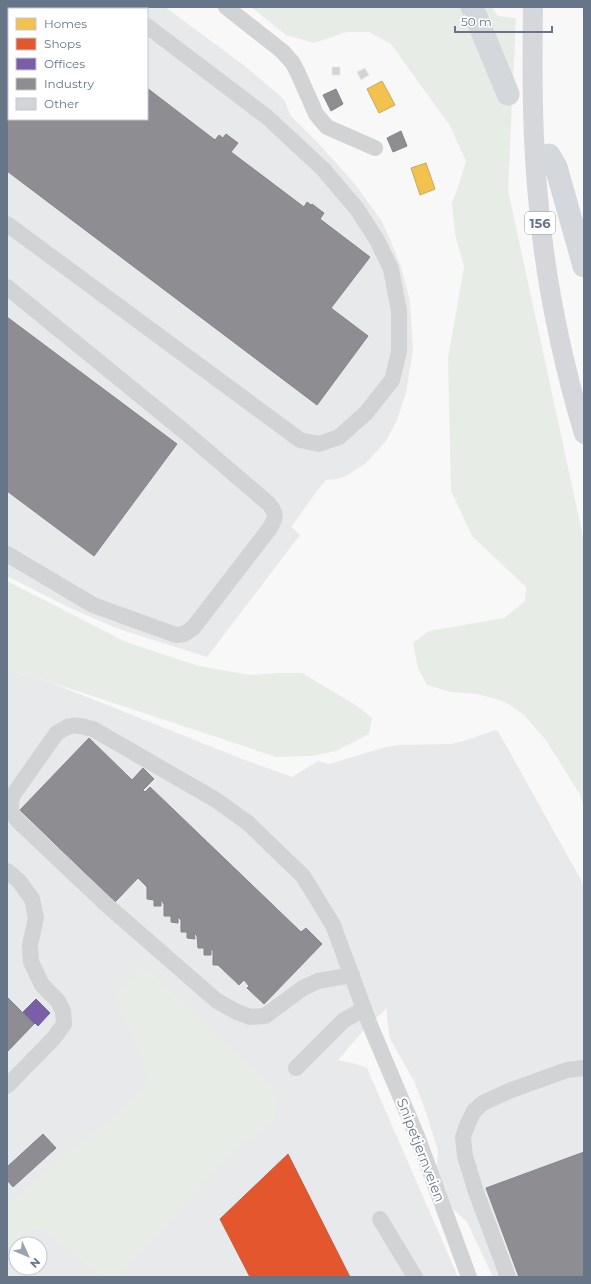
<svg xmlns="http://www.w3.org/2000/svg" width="591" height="1284" font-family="Montserrat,sans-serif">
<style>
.built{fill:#e8e9ea;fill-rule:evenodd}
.green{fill:#e8ece6}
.homes{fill:#f2c14e;stroke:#c8aa60}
.shops{fill:#e4572e;stroke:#be6049}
.offices{fill:#7b5ea7;stroke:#75659e}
.industry{fill:#8d8d92;stroke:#82868f}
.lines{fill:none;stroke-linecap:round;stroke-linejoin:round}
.river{stroke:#d4d8dd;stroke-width:23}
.building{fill:#d3d4d5;stroke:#e8e8e8}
.minor{stroke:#d2d3d4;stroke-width:16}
.major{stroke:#d6d7da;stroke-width:20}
.labels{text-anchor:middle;stroke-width:4;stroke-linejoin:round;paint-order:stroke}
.shield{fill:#fff;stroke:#959eac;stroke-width:1}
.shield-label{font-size:13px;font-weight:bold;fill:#677589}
.street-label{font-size:14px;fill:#677589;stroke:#fff}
</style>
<rect width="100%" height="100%" fill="#f8f8f8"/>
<path class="built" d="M27,7H165L245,66L279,95L284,100L291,116L319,144L354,183L381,220L390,239L401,267L410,301L413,349L406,393L397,420L386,441L366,463L346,476L337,479L326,480L317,491L291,527L300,535L207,657L116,628L68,607L7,576V32L9,30V119H147V9H25Z
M7,670L47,681L242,759L292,777L318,761L329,764L386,747L400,745L451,744L467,740L495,730L498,731L581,880L584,888V1277H493L467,1222L452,1208L443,1184L437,1167L438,1151L426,1112L414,1081L390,1039L387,1019V1008L364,1030L338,1060L356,1064L367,1068L458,1277H7ZM16,1244H40V1268H16Z"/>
<path class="green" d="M251,7H492L498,16L516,18L508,190L584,541V806L579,793L545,739L523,714L505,702L478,694L451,692L427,685L418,668L413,643L429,631L504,618L525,601L526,587L472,536L451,491L448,358L464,267L455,234L452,203L460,181L466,161L450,126L391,44L369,32H347L314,43L286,35Z
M7,581L126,642L199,666L250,675L276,673H302L357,706L372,718L369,734L336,751L312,756L276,757L47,681L7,670Z
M143,965L273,1090L277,1107L274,1121L234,1150L117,1277C113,1277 108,1278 104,1276C84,1269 53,1226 33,1230C27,1231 13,1243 7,1247V1200L14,1198L29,1189L68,1152L118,1115L144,1089L147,1076L138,1044L120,1009L117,1000L118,993Z"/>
<path class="homes" d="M382,81L395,105L379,113L367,89Z
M426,163L435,189L420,195L411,168Z"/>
<path class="shops" d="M288,1154L350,1277H250L220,1219Z"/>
<path class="offices" d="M36,999L50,1013L38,1026L35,1023L34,1024L23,1012Z"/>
<path class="industry" d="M30,7H40L42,9H29Z
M9,35V119H147V88L215,140L219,135L223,138L226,134L238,143L231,152L304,207L307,202L311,205L312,204L324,213L320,219L370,257L331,308L368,336L317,405L7,171V38Z
M336,89L343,104L331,111L323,95Z
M401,131L407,146L393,152L387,138Z
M7,317L177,444L94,556L7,491Z
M89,738L132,780L143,768L154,779L143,790L145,792L150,787L301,932L306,928L322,944L264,1004L247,988L249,986L244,980L239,985L218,965H213V951L211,949V955H204V948H198L197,936L194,933L195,939L187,938V932H181V920L178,917V923L171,922V916H164V904L161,900V906H154V900L147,899V887L138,878L115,902L20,810Z
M7,997L34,1024L7,1052Z
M43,1134L56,1148L13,1187L7,1180V1167Z
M584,1152V1277H519L486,1188Z"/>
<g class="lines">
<path class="river" d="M472,7L508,94
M549,155L556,167L584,266"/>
</g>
<path class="building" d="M332,67H340V75H332Z
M365,68L369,75L361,80L357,72Z"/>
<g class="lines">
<path class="minor" d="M121,7L124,9
M226,7L282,51L292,62L297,71L316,114L327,127L375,148
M7,8L8,7
M7,224L300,440L319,444L339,437L366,413L392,380L399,352V311L391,269L377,240L357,209L323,169L267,117L147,26
M7,287L185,432L269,504C277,514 276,517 270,528L193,628L184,634L176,635L93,605L7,554
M7,871L19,881L32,899L36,918L30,945L31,962L42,985L58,1001L63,1011L64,1024L53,1039L7,1086
M352,975L318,981L303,988L273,1010L265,1016L250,1017L237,1012L217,1001L108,906L18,821C10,811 9,807 13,795L56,734C72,722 76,725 93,729L216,800L248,823L303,876L333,925L370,1025L417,1136L469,1277
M296,1068L344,1020L364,1009
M380,1219L415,1277
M508,1277L476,1192L465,1156L463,1137L468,1123L474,1111L483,1103L509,1091L567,1070L584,1068"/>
<path class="major" d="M533,7C532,74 532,141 539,208C546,284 562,360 584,434"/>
</g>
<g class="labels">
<rect class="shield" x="525" y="212" width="30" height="22" rx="3"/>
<g class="shield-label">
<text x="540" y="228">156</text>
</g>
<g class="street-label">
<text transform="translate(421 1150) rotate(69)" y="5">Snipetjernveien</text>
</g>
</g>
<rect width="591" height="1284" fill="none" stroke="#677589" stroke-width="16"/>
<rect x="8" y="8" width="140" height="112" fill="#ffffff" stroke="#c2c8d0"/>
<rect x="16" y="18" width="20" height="12" fill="#f2c14e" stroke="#c2c8d0"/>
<text x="44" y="28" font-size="12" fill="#677589">Homes</text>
<rect x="16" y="38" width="20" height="12" fill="#e4572e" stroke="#c2c8d0"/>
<text x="44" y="48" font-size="12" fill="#677589">Shops</text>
<rect x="16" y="58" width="20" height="12" fill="#7b5ea7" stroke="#c2c8d0"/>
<text x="44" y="68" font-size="12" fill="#677589">Offices</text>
<rect x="16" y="78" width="20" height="12" fill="#8d8d92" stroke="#c2c8d0"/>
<text x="44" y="88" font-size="12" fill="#677589">Industry</text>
<rect x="16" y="98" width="20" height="12" fill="#d3d4d5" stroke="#c2c8d0"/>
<text x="44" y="108" font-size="12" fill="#677589">Other</text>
<g transform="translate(28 1256) rotate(134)"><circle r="19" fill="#ffffff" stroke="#c2c8d0"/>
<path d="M0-3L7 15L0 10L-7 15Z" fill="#9aa3b0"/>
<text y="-6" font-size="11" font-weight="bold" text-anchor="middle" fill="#677589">N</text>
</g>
<path d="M455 26v6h97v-6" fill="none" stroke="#677589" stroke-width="2"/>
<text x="461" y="26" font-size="12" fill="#677589" stroke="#ffffff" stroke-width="3" paint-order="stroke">50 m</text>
</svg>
